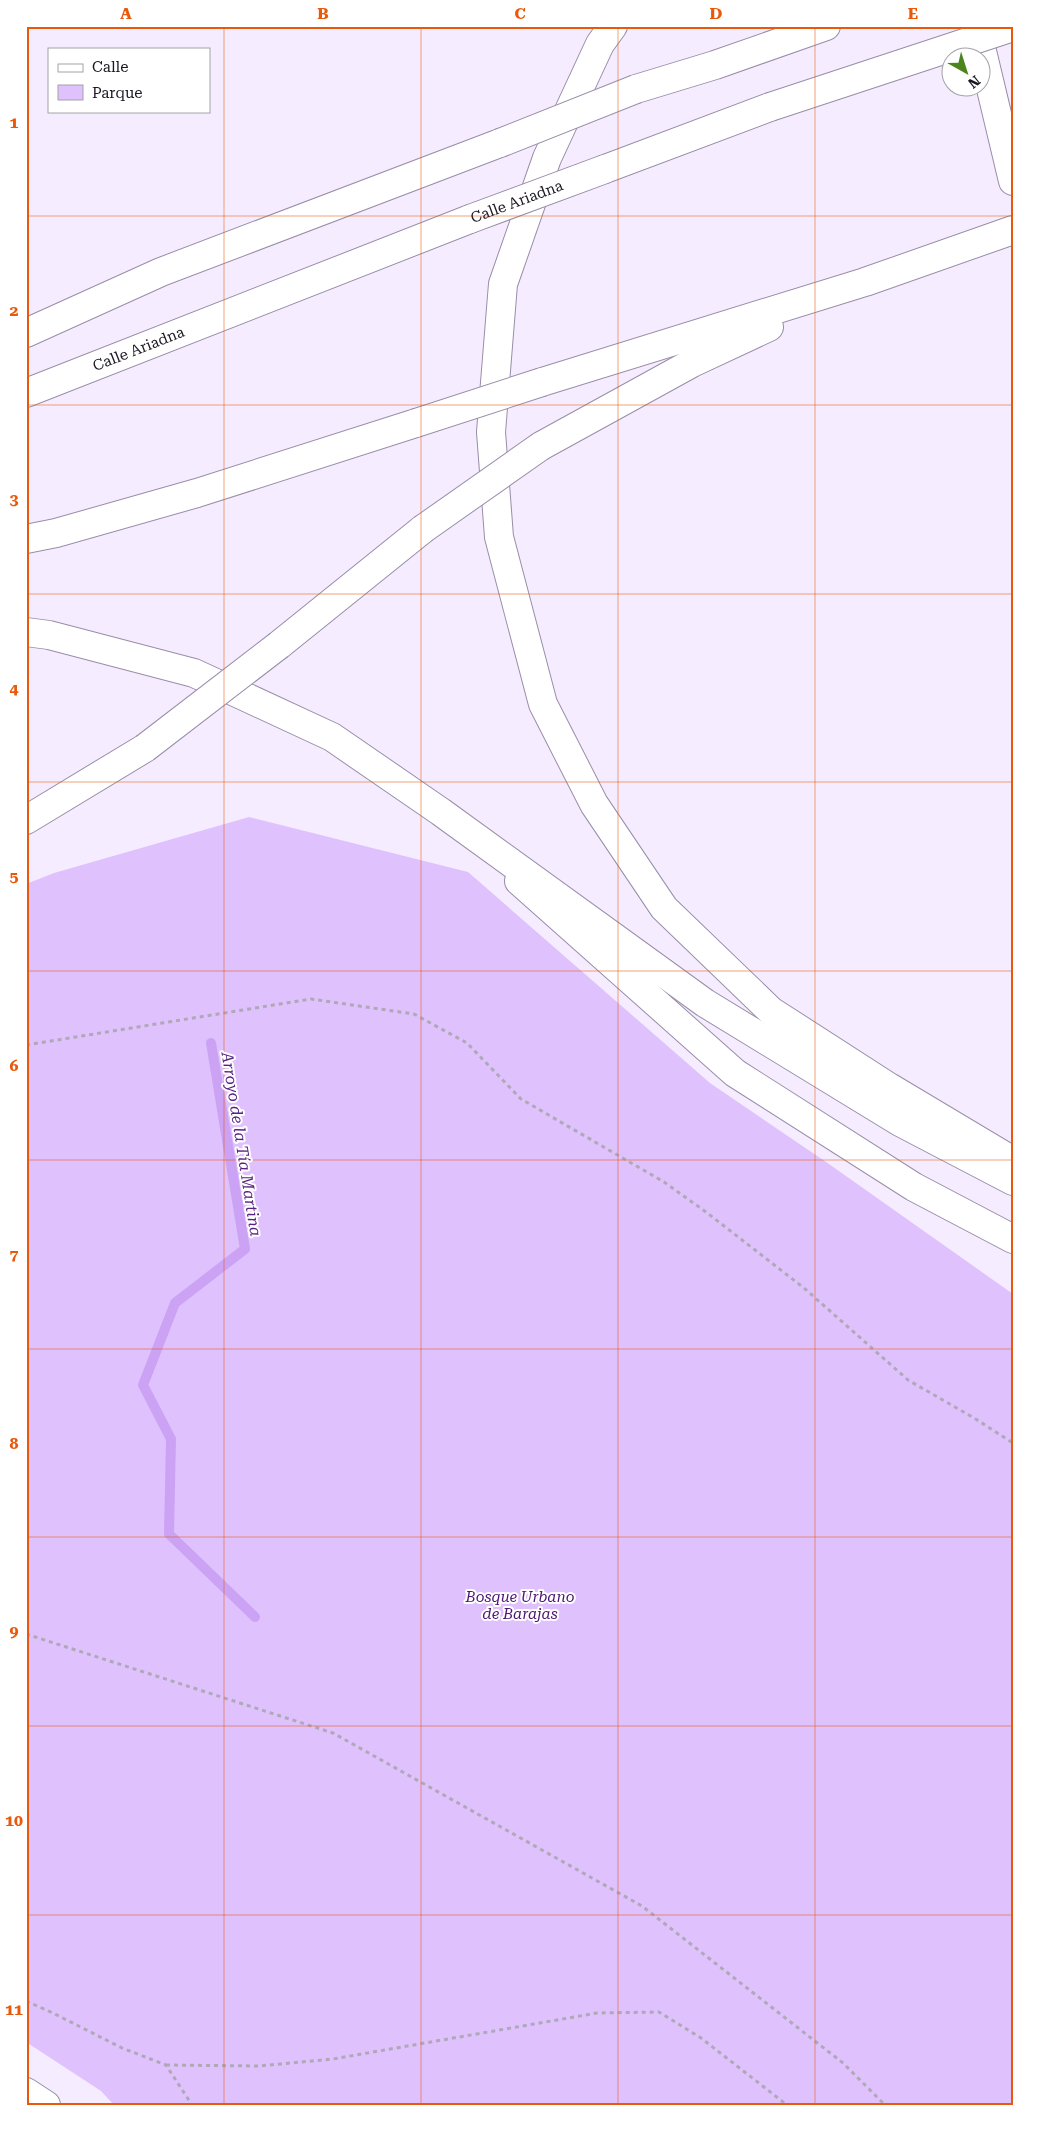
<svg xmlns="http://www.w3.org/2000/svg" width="1039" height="2131" font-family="'Roboto Serif',serif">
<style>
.green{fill:#dfc2fd}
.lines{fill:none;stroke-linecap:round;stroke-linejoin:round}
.stream{stroke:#cba2f4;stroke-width:10}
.minor-casing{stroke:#9a8da8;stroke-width:30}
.highway-casing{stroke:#9a8da8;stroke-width:30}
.path{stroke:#afa8b7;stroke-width:3;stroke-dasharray:4 4;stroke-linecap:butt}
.minor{stroke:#fff;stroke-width:28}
.highway{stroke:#fff;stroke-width:28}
.highway-bridge-casing{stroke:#9a8da8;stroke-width:30;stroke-linecap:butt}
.highway-bridge{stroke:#fff;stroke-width:28}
.grid{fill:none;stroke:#e8590c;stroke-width:1;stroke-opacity:0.55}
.labels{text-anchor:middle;stroke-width:4;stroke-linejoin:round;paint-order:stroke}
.street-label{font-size:15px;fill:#1c1721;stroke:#fff}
.park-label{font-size:15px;font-style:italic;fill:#4c1473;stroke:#fff}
.water-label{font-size:16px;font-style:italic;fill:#572280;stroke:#fff}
.neatline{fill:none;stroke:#e8590c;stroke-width:2}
.grid-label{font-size:16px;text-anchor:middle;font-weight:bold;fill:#e8590c}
</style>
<rect width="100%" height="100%" fill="#f5edff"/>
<path class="green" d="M249,817L468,872L710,1083L829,1164L1013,1294V2105H114L101,2091L26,2042V884L54,873Z"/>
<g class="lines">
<path class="stream" d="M211,1043L245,1249L175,1303L143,1385L171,1439L169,1534L255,1617"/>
<defs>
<path id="minor" d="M519,881L735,1073L914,1187L1013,1239
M26,2092L46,2105"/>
<g id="highway">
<path d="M613,26L600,44L547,158L503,284L491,432L499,537L543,704L594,804L664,908L771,1011L889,1087L1013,1161"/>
<path d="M976,26L1013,181"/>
<path d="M636,89L715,65L826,26"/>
<path d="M605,169L770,107"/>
<path d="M26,333L161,272L500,143"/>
<path d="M542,382L865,282L1013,230"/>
<path id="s1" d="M26,393L470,219"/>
<path d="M541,446L692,363L769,327"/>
<path d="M26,539L56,533L197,493L416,423"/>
<path d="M26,632L49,635L194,673L332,737L441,812L705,1003L900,1122L1013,1181"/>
<path d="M279,645L423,529"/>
<path d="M26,820L145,748"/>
</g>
</defs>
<use href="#minor" class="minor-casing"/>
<use href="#highway" class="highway-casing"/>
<path class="path" d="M26,1045L311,999L414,1014L467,1043L521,1099L664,1182L706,1212L804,1288L908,1380L974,1418L1013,1443
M26,1634L333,1733L642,1906L843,2063L885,2105
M26,2001L53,2013L122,2048L166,2065L192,2105
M166,2065L259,2066L333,2059L597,2013L659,2012L701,2038L787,2105"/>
<use href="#minor" class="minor"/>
<use href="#highway" class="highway"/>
<defs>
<g id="highway-bridge">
<path d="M770,107L1013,27"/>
<path d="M500,143L636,89"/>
<path id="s2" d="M470,219L605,169"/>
<path d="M416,423L542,382"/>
<path d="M423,529L541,446"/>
<path d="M145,748L279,645"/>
</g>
</defs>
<use href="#highway-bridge" class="highway-bridge-casing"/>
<use href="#highway-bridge" class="highway-bridge"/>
</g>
<path class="grid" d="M224,26V2105M421,26V2105M618,26V2105M815,26V2105M26,216H1013M26,405H1013M26,594H1013M26,782H1013M26,971H1013M26,1160H1013M26,1349H1013M26,1537H1013M26,1726H1013M26,1915H1013"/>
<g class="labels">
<g class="street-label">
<text dy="5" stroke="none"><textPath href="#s2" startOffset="50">Calle Ariadna</textPath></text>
<text dy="5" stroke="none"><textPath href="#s1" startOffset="121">Calle Ariadna</textPath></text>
</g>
<g class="park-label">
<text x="520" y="1602">Bosque Urbano<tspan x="520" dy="17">de Barajas</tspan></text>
</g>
<g class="water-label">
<text transform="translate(242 1144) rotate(81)" y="6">Arroyo de la Tía Martina</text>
</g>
</g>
<rect width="1039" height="2131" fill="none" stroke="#ffffff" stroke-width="55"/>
<rect x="48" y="48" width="162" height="65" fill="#ffffff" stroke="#a4a2a6"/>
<rect x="58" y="64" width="25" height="8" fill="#ffffff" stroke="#a4a2a6"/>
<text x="92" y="72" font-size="15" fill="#1c1721">Calle</text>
<rect x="58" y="85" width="25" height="15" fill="#dfc2fd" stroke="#a4a2a6"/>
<text x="92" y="98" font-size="15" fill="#1c1721">Parque</text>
<g transform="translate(966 72) rotate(141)"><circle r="24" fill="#ffffff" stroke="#a4a2a6"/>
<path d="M0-4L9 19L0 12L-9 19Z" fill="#4c841e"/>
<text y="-8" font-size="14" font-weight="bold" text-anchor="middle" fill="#1c1721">N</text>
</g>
<rect x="28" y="28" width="984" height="2076" class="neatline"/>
<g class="grid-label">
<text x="126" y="19">A</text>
<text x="323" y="19">B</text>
<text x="520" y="19">C</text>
<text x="716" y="19">D</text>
<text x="913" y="19">E</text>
<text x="14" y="128">1</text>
<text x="14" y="316">2</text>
<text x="14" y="505">3</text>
<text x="14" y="694">4</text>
<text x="14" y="882">5</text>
<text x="14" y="1071">6</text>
<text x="14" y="1260">7</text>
<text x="14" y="1449">8</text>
<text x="14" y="1637">9</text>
<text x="14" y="1826">10</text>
<text x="14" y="2015">11</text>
</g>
</svg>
